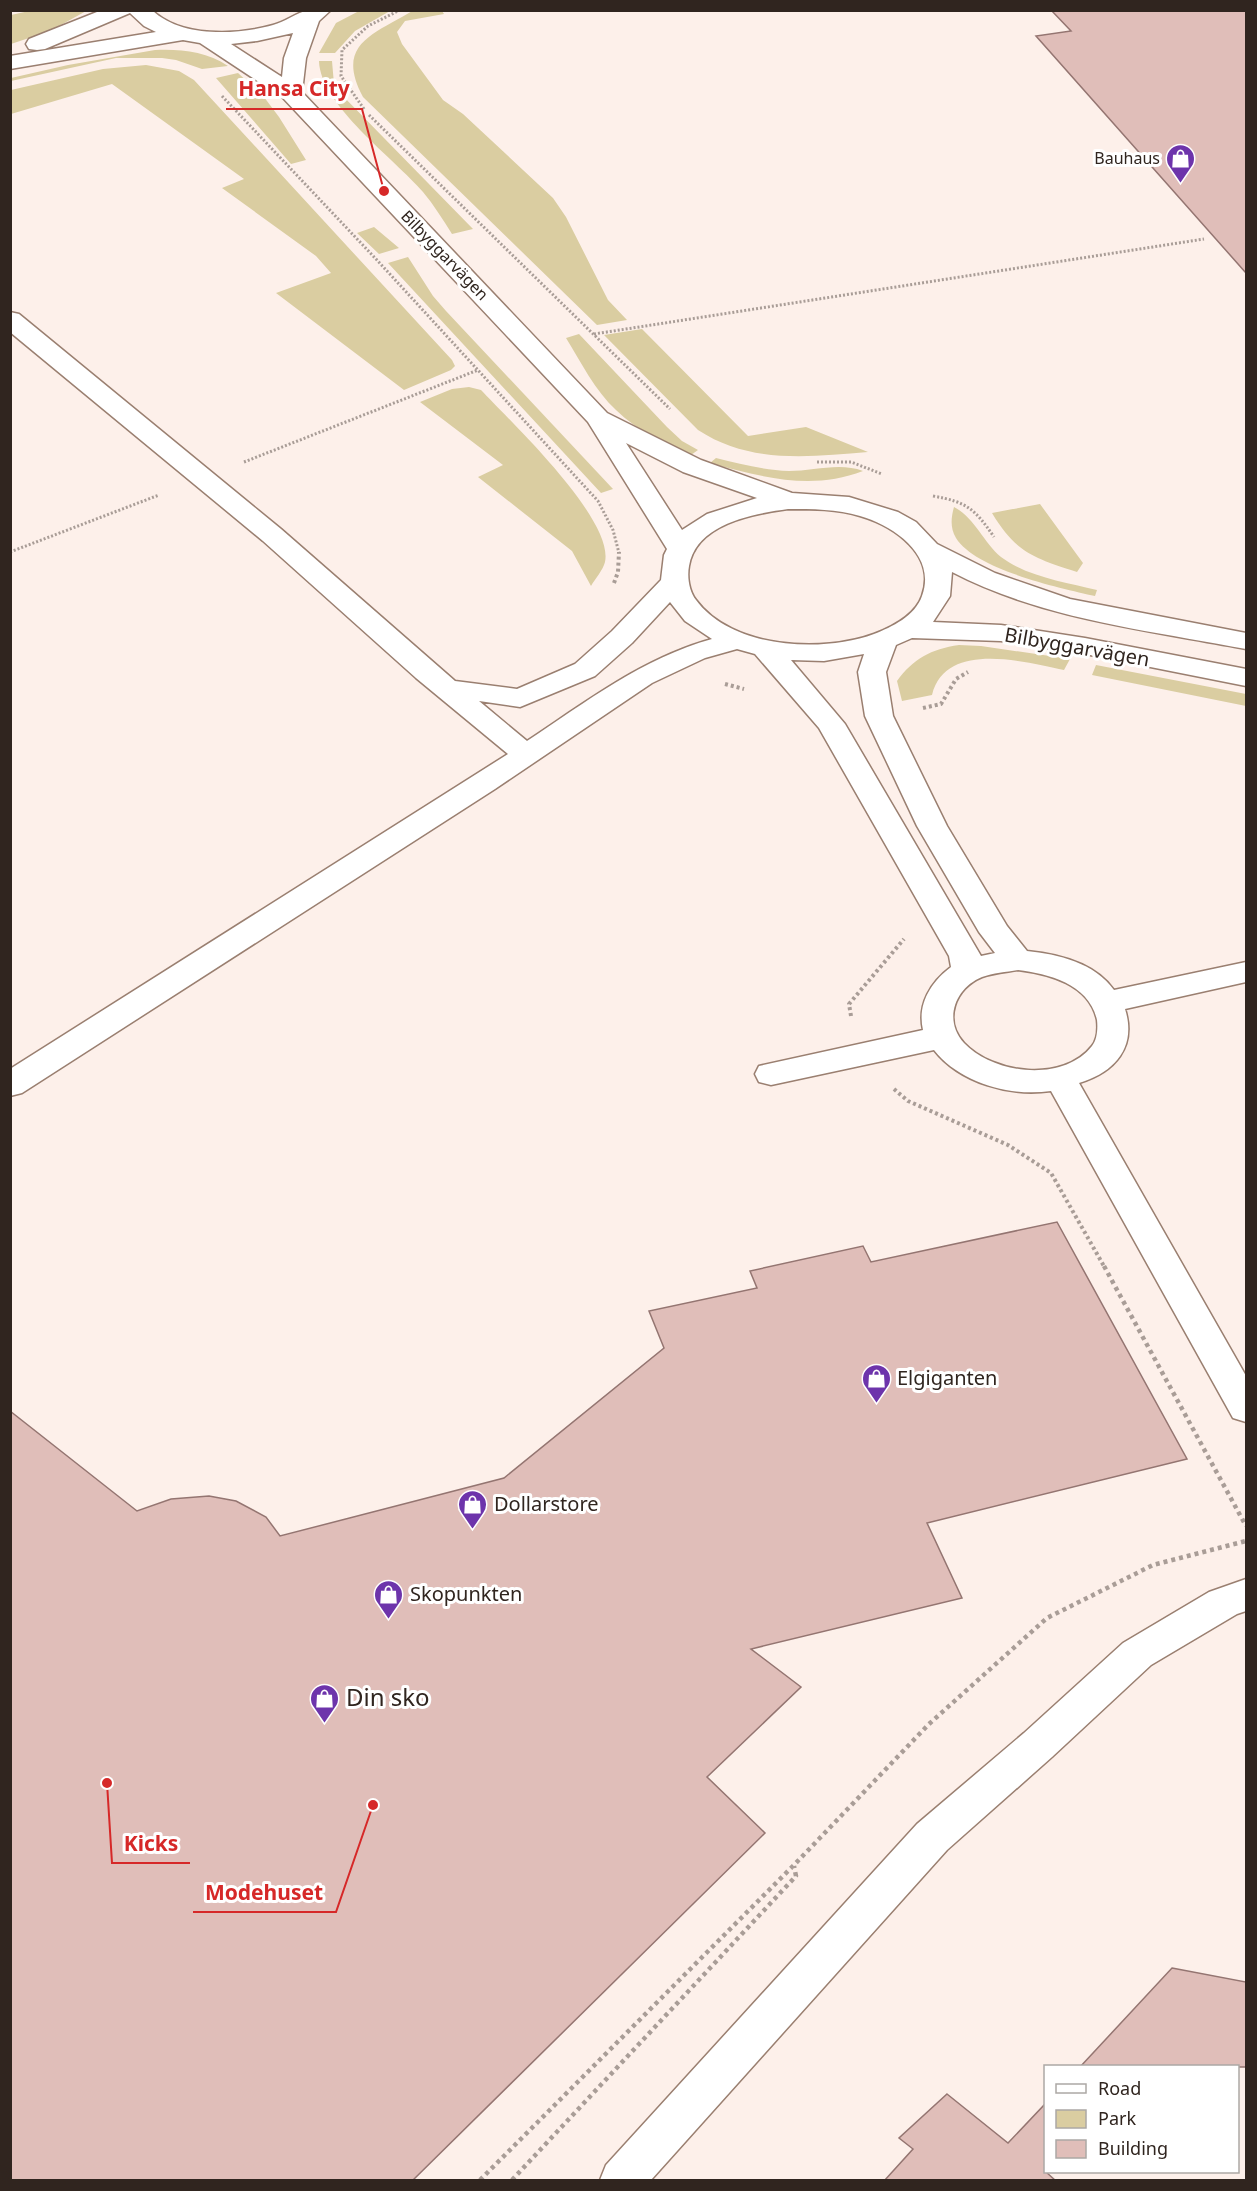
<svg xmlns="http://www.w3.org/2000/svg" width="1257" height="2191" font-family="'Noto Sans',sans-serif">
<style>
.green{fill:#dacda1}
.building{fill:#e0beb9;stroke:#947571;stroke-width:1.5}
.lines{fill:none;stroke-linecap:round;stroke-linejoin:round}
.minor-casing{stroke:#9a7f70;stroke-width:3}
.path-far2{stroke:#a99d97;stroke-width:3;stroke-dasharray:2 2;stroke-linecap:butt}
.path-far1{stroke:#a99d97;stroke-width:4;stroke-dasharray:3 3;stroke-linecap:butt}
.path{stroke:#a99d97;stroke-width:4.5;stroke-dasharray:4 4;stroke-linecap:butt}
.minor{fill:#fff;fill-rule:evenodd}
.labels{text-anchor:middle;stroke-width:6;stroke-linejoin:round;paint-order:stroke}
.far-poi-label{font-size:16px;fill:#30251f;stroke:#fff;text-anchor:end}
.far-street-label{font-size:16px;fill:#30251f;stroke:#fff}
.street-label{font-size:20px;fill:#30251f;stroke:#fff}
.poi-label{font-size:20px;fill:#30251f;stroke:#fff;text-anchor:start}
.near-poi-label{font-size:24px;fill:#30251f;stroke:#fff;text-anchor:start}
.leader{fill:none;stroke:#d62828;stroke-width:2}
.callout-dot{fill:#d62828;stroke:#fff;stroke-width:2}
.callout-label{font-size:21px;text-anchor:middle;font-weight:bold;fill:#d62828;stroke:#fff;stroke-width:6;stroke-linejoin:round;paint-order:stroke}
</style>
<rect width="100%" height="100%" fill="#fdf0ea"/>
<path class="green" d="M88,10L50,31L11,44V15L29,11Z
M414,10L442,11L444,14L405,21L397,32L402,44L443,100L463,114L553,198L566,217L608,300L627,320L597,325L363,97C334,43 375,34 414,10Z
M359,11H390L355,31L335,53H319L336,23Z
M155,50C180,49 206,51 228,66L202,69L176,60L162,58H116L11,81V78L68,65Z
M319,61H332L334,84L339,92L473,229L452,234C443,220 434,205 423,192C395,159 320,105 319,61Z
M146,65L179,71L194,80L452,360L455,366L451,370L404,390L276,293L331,273L316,256L222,188L244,179L112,84L11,114V90L103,69Z
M238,73L264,97L279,117L306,160L291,164L216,78Z
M374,227L399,248L379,254L357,233Z
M408,257L433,296L446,311L613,489L601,493L388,263Z
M642,329L748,436L806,427L868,452C808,457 750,464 698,430L604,335Z
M579,334L667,427L682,441L698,450L691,455C666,443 637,431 616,410C595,391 581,362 566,338Z
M469,387L481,390C511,422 614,519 605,562C603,570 595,579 591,586L572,551L478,477L503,465L420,402L452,389Z
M716,458C740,464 764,470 789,471C813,471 840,462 863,471C811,491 762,477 710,463Z
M1040,504L1083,563L1077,572C1034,558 1016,553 992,513Z
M954,507C975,518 983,542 1001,557C1028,577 1065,582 1097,590L1095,596C1060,588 976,570 956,538C950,528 951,518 954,507Z
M959,645L981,646L1070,659L1064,670C1024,662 946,640 932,695L902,701L897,681C913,659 931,649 959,645Z
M1096,665L1246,694V706L1092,675Z"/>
<path class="building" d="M1051,10H1246V273L1036,36L1071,31Z
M1057,1222L1187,1459L927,1523L962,1598L751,1649L801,1687L707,1777L765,1833L412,2181H10V1411L137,1511L171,1499L209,1496L236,1501L266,1517L280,1536L504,1478L664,1348L649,1311L757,1288L750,1271L863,1246L871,1262Z
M1172,1968L1246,1982V2067H1080Z
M947,2094L1008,2143L1046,2103V2172L1056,2181H884L913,2149L899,2138Z"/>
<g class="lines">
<defs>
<path id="minor" d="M102,10H152C181,38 237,35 273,25C285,22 296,13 308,10C315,9 324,10 331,10L319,21L306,58L302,92L607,413L701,460L792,493L849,497L898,512L916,522L937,544L995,573L1070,599L1246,633V649C1147,630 1042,619 952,572L950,596L933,622L1001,625L1085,638L1246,669V686L1085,654L1001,641L912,638L896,645L886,672L893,716L947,826L1007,926L1027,951C1058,954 1095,963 1114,990L1246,962V982L1125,1009C1137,1047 1115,1072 1079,1083L1246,1376V1422L1233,1418L1051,1091C1010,1097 960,1083 934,1050L771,1085L759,1082L755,1074L759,1066L923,1030C917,1004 931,982 951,967L949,956L819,728L755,654L737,649L705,658L652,683L495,789L22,1093L10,1096V1069L508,754L416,678L263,541L10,332V312L19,314L281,529L455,681L517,689L575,664L612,631L661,580L664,555L667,549L588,422L283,98L200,43L183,40L10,69V56L156,32L144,26L130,13L45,49L37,50L29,49L26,44L29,39ZM293,33L284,58L282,77L231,44L257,41ZM626,443L683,472L757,498L707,514L682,530ZM788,509C812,509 837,509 860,516C894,526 937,555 922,596C915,616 892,627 874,634C823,653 732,649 696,600C689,591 687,577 689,566C696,524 752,514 788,509ZM670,602L685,621L712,639C643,658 586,702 527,741L479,701L520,707L595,676L632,643ZM864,654L858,672L865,716L917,826L979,932L995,953L981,956L845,724L791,660L824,661ZM1018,970C1049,974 1089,984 1097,1020C1098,1029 1097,1040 1092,1046C1063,1083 993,1074 964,1043C943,1020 955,988 982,977C993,973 1006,972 1018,970Z
M1246,1579V1611L1237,1614L1151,1665L1052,1757L947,1850L651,2180H600L606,2165L917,1824L1024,1733L1123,1643L1209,1592Z"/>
</defs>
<use href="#minor" class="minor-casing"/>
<path class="path-far2" d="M222,96L376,259L598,501L613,530L619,553
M364,109L341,76L342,50L368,26L400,10
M369,115L670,409
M594,334L1204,239
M244,462L478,370
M817,462H851L882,474
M933,496C967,502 975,509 994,537
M10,552L159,495"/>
<path class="path-far1" d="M614,583L618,572L619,552
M725,684L744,689
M923,708L941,704L956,679L968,672
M851,1016L849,1004L904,939
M894,1089L908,1101L1008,1145L1051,1173L1105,1268"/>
<path class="path" d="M1104,1266L1246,1526
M480,2180L794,1865L929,1724L1047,1618L1153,1565L1246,1541
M512,2180L796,1876L794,1866"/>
<use href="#minor" class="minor"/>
</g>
<defs>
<symbol id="shop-pin" viewBox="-11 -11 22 30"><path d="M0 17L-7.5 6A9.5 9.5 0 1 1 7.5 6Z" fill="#6d34ab" stroke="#fff"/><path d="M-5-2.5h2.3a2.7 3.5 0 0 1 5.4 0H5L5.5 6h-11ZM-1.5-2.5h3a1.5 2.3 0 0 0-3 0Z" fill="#fff"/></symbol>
</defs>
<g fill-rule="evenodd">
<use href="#shop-pin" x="1164" y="142" width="33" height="45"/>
<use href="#shop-pin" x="860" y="1362" width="33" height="45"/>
<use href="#shop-pin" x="456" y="1488" width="33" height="45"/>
<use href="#shop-pin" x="372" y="1578" width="33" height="45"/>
<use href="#shop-pin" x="308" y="1682" width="33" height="45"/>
</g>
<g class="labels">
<g class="far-poi-label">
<text x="1160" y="164">Bauhaus</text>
</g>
<g class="far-street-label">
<text transform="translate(445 255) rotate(46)" y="6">Bilbyggarvägen</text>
</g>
<g class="street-label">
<text transform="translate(1077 647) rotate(10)" y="7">Bilbyggarvägen</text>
</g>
<g class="poi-label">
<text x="897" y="1385">Elgiganten</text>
<text x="494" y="1511">Dollarstore</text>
<text x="410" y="1601">Skopunkten</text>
</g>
<g class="near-poi-label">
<text x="346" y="1706">Din sko</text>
</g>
</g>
<path class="leader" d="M384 191L362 109H226M107 1783L112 1863H190M373 1805L336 1912H193"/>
<g class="callout-dot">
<circle cx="384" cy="191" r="6"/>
<circle cx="107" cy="1783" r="6"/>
<circle cx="373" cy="1805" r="6"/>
</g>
<g class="callout-label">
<text x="294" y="96">Hansa City</text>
<text x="151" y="1851">Kicks</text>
<text x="264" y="1900">Modehuset</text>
</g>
<rect width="1257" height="2191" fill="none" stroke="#30251f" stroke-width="24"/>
<rect x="1044" y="2065" width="195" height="108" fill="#ffffff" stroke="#aca8a5" stroke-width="1.5"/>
<rect x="1056" y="2084" width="30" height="9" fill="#ffffff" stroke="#aca8a5" stroke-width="1.5"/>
<text x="1098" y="2095" font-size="18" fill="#30251f">Road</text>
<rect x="1056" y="2110" width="30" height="18" fill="#dacda1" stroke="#aca8a5" stroke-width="1.5"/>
<text x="1098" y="2125" font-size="18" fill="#30251f">Park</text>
<rect x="1056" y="2140" width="30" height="18" fill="#e0beb9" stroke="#aca8a5" stroke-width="1.5"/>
<text x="1098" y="2155" font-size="18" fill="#30251f">Building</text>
</svg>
